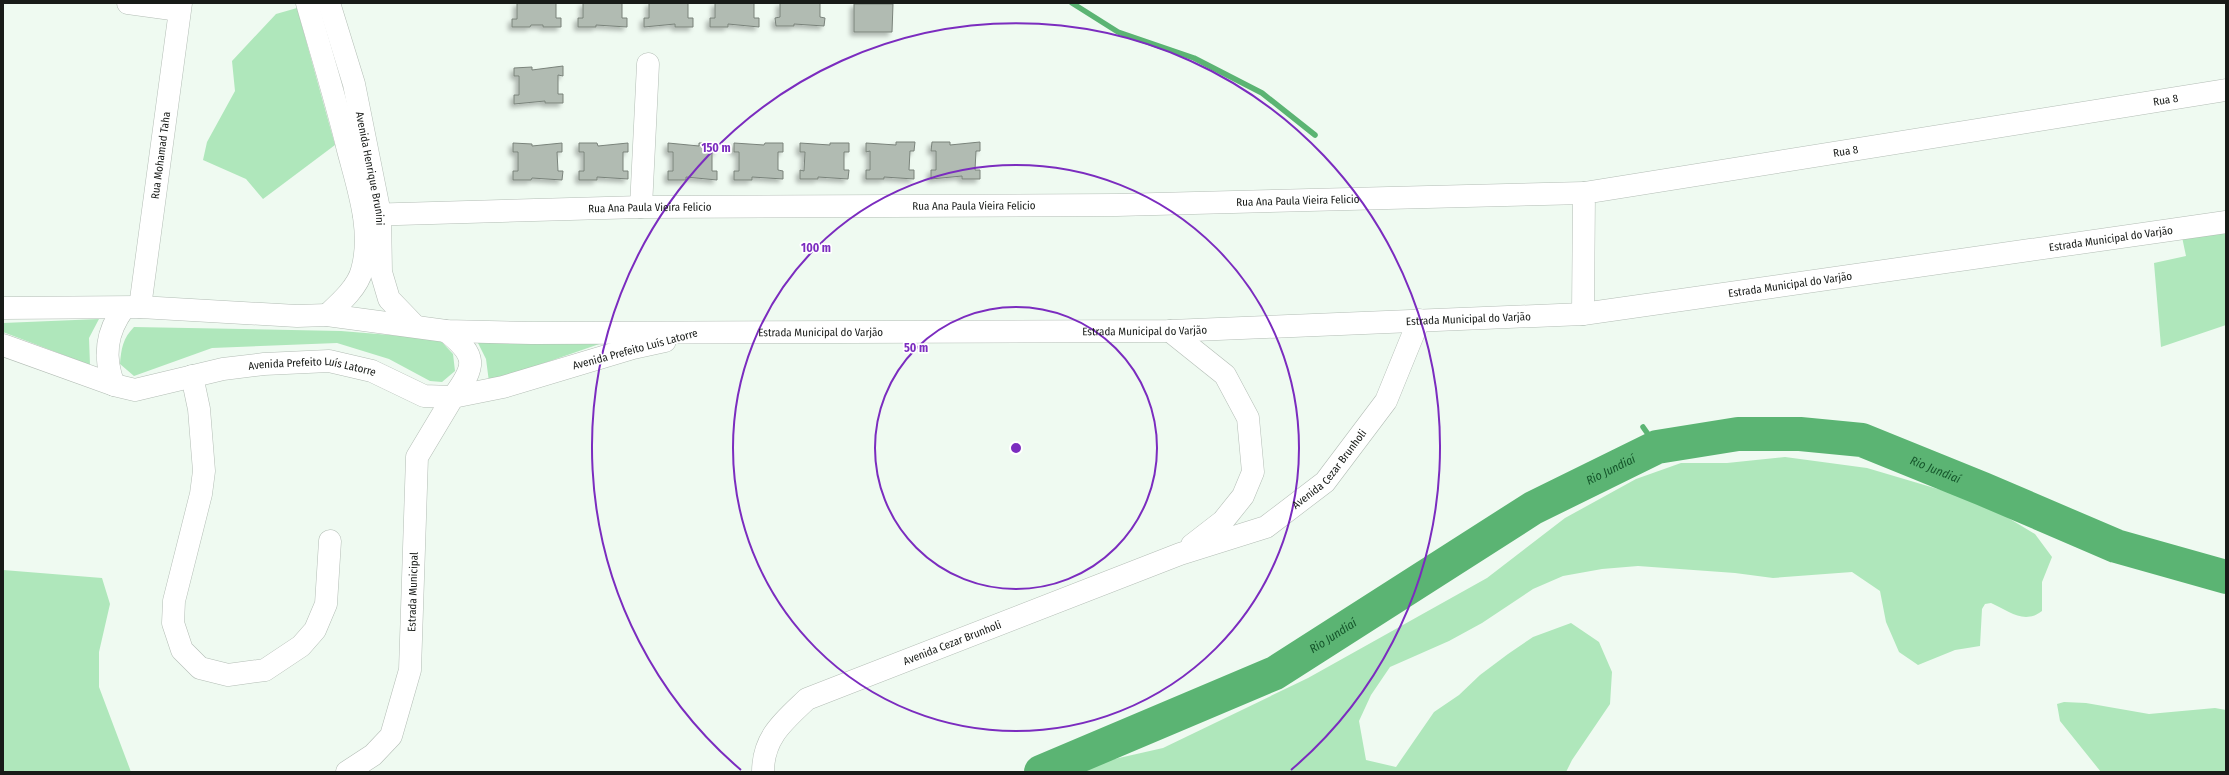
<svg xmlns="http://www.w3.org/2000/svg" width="2229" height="775" font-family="'Fira Sans Condensed',sans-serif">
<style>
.green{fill:#afe7bb}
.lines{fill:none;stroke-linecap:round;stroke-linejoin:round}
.stream{stroke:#5bb473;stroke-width:5.5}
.river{stroke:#5bb473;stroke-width:34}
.building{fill:#b1bbb2;stroke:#7a837b;filter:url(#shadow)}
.minor-casing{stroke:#b3bdb5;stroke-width:23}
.major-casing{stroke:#b3bdb5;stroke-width:23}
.minor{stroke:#fff;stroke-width:22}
.major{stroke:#fff;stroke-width:22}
.ring{fill:none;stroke:#7b2cbf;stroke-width:2}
.labels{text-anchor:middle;stroke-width:3.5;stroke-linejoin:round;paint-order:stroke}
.street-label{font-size:11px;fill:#181b18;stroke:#fff}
.water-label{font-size:12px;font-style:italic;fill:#15562b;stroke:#fff}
.centre{fill:#7b2cbf;stroke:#fff;stroke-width:2}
.ring-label{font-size:12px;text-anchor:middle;font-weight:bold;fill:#7b2cbf;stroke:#fff;stroke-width:3.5;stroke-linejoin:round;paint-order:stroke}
</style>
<defs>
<filter id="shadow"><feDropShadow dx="-3.5" dy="3.5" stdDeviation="2" flood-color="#0004"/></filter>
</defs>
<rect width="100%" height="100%" fill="#effaf1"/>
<path class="green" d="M297,8L335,145L263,199L246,179L203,160L207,142L235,91L232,61L276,14Z
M2226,231V325L2161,347L2154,263L2186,256L2182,237Z
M99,319L89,338L90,365L3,332V323Z
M134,327L341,331L439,339L453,354L455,371L442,382L430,381L389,359L337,343L212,348L134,376L120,364C121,349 123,338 134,327Z
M611,340L489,382L486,359L478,343Z
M1785,457L1867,468L1948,492L2005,516L2035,534L2052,557L2042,582V611C2024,625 2009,611 1991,603L1985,604L1982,609L1980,646L1955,650L1918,665L1899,652L1886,622L1880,591L1852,572L1773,578L1735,573L1638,566L1602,569L1563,576L1533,589L1482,623L1449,641L1390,667L1371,695L1359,721L1366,760L1396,767L1434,712L1459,695L1480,675L1508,654L1533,637L1571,623L1599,642L1612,672L1610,704L1572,760L1566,772H1057L1163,748L1308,678L1487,578L1565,518L1636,479L1681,463H1727Z
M3,570L102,578L110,604L99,652V687L131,772H3Z
M2064,702L2086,703L2149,714L2215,708L2226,710V772H2101L2060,721L2057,704Z"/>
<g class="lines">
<path class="stream" d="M1072,3L1118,32L1194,58L1262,93L1315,135
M1643,427L1657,447"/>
<path class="river" id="s1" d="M1041,772L1275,673L1533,508L1657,447L1738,434H1800L1862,440L1983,489L2116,546L2226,577"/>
</g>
<path class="building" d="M517,3H556V18H561V27H543V25H531L530,27H512V19H517Z
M583,3H622V18H627V27L596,25V27H578V18H583Z
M649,3H688V18H693V27H675V24L644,27V18H649Z
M715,3H754V18H759V27L728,24V27H710V18H715Z
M780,3H820V17L825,18L824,26L794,24V26H776L775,18L780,17Z
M854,4H893L892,32H854Z
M563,66V76L558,75V94H563V103H545V101L514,104V95H519V76H514V68L532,67V70Z
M896,142H915L914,151H910L909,170H914V179L884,177V179H866V170H870V151L866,152V143L896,145Z
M932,142H950V145L980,142V151H976L975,170H980V179H962V176L931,179V170H936V151H931Z
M513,143L532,144V146L562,143V152H557L558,171H563L562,180L532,178L531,180H513V171H518V152H513Z
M579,143H597L598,146L628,143V152H623V171H628V179L597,177V180H579V171H584V152H579Z
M668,143L699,146V143H717V152H712V171H717V180L686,177V180H668V171H673V152H668Z
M734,143L764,145L765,143H783V152H778V170L783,171V179L752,177V180H734V171H739V152H734Z
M800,143L830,145V143H849V152H844V170H849L848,179L818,177V179H800V170L804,171L805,152H800Z"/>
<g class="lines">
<defs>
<g id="minor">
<path d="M128,3L179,10"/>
<path d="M641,207L648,64"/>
<path id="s2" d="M364,215L641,207L1117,205L1584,193"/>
<path id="s3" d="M140,307L181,3"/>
<path id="s4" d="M1583,314L1584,193L2226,90"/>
<path d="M192,376L199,409L204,471L201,494L174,601L173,623L182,650L200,668L228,675L265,670L301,646L315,630L326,604L330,541"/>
<path id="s5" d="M347,772L373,755L391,736L410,670L417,457L453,397"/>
</g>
<g id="major">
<path d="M307,3C321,52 336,100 348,150C358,188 373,231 362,270C358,287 340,303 327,315"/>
<path id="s6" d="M329,3L354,84L380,214L381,272L389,299L415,326"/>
<path id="s7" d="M3,308L140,307L297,316L327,315L446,331L532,333L1170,331L1583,314L2226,222"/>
<path d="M446,331C478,356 476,366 453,397"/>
<path d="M1170,331L1225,375L1248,418L1253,472L1243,496L1223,521L1192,545"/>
<path id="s8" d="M3,345L114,385L135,390L223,369L264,364L329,361L372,371L424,396L453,397L503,387L633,348L665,341"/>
<path d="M114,385C103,357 106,332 124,308"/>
<path id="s9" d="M763,772C763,737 784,721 807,699L1180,554L1266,527L1325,482L1386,401L1419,320"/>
</g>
</defs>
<use href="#minor" class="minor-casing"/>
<use href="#major" class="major-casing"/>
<use href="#minor" class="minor"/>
<use href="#major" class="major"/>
</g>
<g class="ring">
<circle cx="1016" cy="448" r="141"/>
<circle cx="1016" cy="448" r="283"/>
<path d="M741 770A424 424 0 1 1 1291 770"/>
</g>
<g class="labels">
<g class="street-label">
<text dy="4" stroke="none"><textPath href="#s4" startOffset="710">Rua 8</textPath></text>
<text dy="4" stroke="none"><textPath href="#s4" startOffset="386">Rua 8</textPath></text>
<text dy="4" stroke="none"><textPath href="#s3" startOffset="153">Rua Mohamad Taha</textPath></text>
<text dy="4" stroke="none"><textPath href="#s6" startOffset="171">Avenida Henrique Brunini</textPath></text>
<text dy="4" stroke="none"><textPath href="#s2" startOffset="934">Rua Ana Paula Vieira Felicio</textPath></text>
<text dy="4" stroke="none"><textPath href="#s2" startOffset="610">Rua Ana Paula Vieira Felicio</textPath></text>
<text dy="4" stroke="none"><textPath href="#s2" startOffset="286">Rua Ana Paula Vieira Felicio</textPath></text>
<text dy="4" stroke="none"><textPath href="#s7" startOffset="2115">Estrada Municipal do Varjão</textPath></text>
<text dy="4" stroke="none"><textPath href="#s7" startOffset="1791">Estrada Municipal do Varjão</textPath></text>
<text dy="4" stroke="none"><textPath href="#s7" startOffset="1467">Estrada Municipal do Varjão</textPath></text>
<text dy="4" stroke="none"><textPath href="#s7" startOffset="1143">Estrada Municipal do Varjão</textPath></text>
<text dy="4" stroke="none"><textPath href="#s7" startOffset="819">Estrada Municipal do Varjão</textPath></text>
<text transform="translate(635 349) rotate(-15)" y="4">Avenida Prefeito Luís Latorre</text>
<text dy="4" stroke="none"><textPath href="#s8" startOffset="320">Avenida Prefeito Luís Latorre</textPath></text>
<text dy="4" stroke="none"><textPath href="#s9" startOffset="665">Avenida Cezar Brunholi</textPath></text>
<text dy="4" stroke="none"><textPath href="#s5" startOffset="204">Estrada Municipal</textPath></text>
<text dy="4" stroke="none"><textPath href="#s9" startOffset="244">Avenida Cezar Brunholi</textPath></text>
</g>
<g class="water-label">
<text dy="4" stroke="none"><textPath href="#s1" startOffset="647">Rio Jundiaí</textPath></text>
<text dy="4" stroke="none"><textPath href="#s1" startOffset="984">Rio Jundiaí</textPath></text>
<text dy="4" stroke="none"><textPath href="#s1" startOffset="323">Rio Jundiaí</textPath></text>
</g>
</g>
<circle cx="1016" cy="448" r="6" class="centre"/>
<g class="ring-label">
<text x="716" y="152">150 m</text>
<text x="816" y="252">100 m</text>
<text x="916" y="352">50 m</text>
</g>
<rect width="2229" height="775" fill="none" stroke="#181b18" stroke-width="8"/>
</svg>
